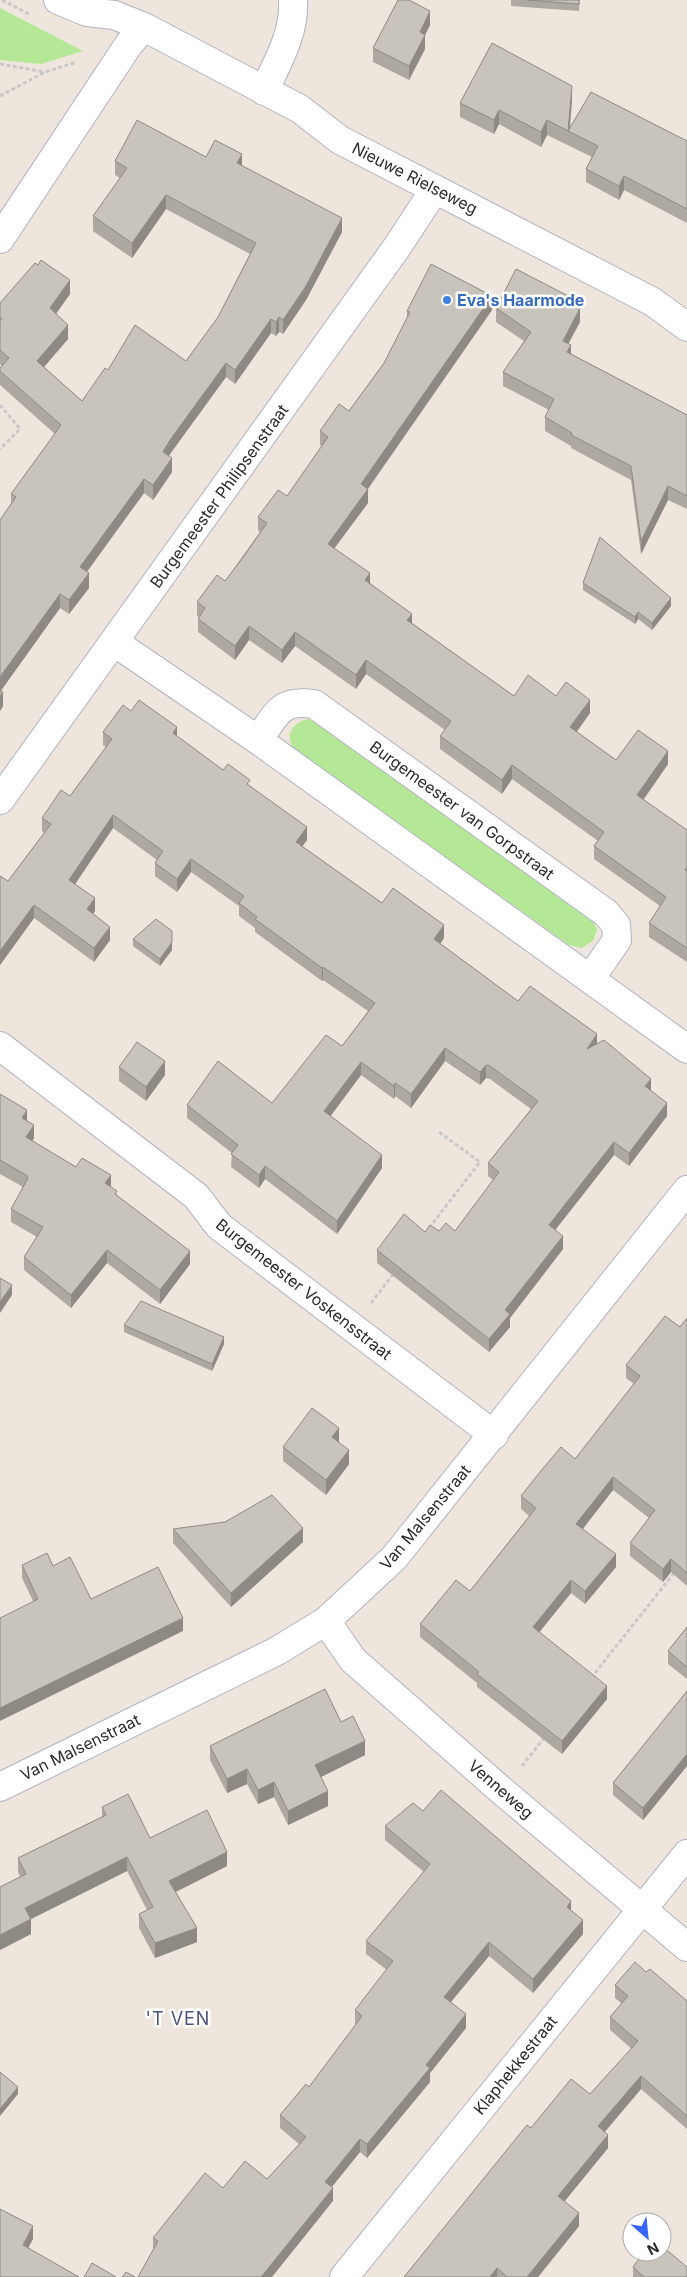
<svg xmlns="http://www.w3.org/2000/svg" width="687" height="2277" font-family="Inter,sans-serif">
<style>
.green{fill:#b5e896}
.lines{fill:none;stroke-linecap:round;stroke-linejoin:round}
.street-casing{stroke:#b1b4c0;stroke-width:30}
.path{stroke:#c8c8c8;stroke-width:3;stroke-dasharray:4 2.5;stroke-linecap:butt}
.street{stroke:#fff;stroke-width:28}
.wall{fill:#ada9a1}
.shaded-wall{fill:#8d8983}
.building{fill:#c9c4bb;stroke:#8d8983}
.shop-dot{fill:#3f7fe0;stroke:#fff;stroke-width:2}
.labels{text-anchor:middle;stroke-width:5;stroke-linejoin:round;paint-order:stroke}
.street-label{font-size:16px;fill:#2b2b2b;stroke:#fff}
.shop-label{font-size:16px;font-weight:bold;fill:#366cbe;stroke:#fff;text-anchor:start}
.neighbourhood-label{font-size:18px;letter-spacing:1px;fill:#48547f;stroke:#fff}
</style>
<rect width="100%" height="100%" fill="#eee6dd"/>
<path class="green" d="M0,8L83,51L41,64L0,60Z
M308,719L316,722L592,918L597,930L593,941L582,948L569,945L294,749C284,735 293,722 308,719Z"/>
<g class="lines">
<defs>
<path id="street" d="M58,0L87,12L114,15L144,27L300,109L340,140L653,302L687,327
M264,91C278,61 295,33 293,0
M0,239L129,44L144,27
M114,642L258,740L687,1049
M258,740C277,715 278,699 314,704L606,913L616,925L617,940L590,979
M0,800L397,247L435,189
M0,1046L196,1196L219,1226L494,1435
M326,1621L353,1660L502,1791L687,1947
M0,1787L277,1651L326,1621L394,1558L687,1190
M344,2277L687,1854"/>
</defs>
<use href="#street" class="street-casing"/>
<path class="path" d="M2,0L29,14
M0,64L45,72
M0,96L45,72L77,62
M0,405L20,429L0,449
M429,1228L480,1162L439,1132
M371,1303L395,1272
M591,1678L674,1573
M522,1766L544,1738"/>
<use href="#street" class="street"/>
</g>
<path class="wall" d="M511,0H580L579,11L511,6Z
M430,25L425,35V49L409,80L373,62V48Z
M572,100L570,129L687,141V223L624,190L619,200L586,182V169L592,157L547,135L541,147L499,124L494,134L460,117V103Z
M206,157L242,166L342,232L306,300L283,334L279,332L276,336L271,333L235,384L226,377L170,454L169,456L172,472L153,500L144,493L87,572L89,588L69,614L60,608L2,689L1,691L3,706L0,711V520L11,504V494L55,434L0,385V368L2,366L0,364V303L70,294L56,314L68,339L44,367L82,401L108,370L186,361L218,317L250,254L166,209L132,258L93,231V216L120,178L115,175V161Z
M576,306L580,322L568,343L571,354L687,415V509L668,500L641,554L631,480L571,448V446L545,431V417L549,410L503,386V372L524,341L496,322V308Z
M492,310L368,489V503L334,548L412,623L514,696H556L590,713L577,732L616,760L668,764L643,800L687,830V962L649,937V923L660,906L594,859V846L598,841L512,779L502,794L440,749V736L445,730L366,674L356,689L295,646L282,663L249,640L235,660L198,632V619L199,617L197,616V602L225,581L260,532L258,530V517L287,496L322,446L320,445V431L349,411L384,363L407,319V311Z
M583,583L671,606L652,630L638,619L635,624L583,590Z
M131,711L177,736L223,770L250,786L307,840L302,846L382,903L444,938L440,944L518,1001L597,1044L651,1091L667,1116L629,1166L614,1155L555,1230L563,1249L510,1318V1327L489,1352L377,1263V1250L425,1232L455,1231L493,1180L488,1176V1163L531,1109L490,1079L486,1078L480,1085L445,1061L411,1108L395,1096L394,1099L361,1075L330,1116L382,1168L337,1234L265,1179L259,1188L231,1167L232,1153L187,1118V1105L272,1103L342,1046L368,1011L323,980L322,981L255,932V928L239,916V906L191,872L177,892L155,876V863L157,860L113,828L75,884L95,911L93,914L110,940L94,962L34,918L0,965V876L8,881L44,833L42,831V818L70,796L106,747L103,745V732Z
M133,939L172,950L160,966L133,946Z
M119,1067L165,1075L146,1101L119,1081Z
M0,1094L27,1120L34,1138L32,1141L76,1167L111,1187L117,1195L190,1264L160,1304L107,1263L71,1308L24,1270V1257L37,1237L11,1222V1209L23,1187L0,1174Z
M687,1318V1586L671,1572L663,1582L630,1556V1543L649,1518L613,1490L583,1529L616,1567L585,1604L571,1593L539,1632L607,1699L562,1754L477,1687V1683L420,1637V1624L470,1591L529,1516L521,1509V1496L575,1459L634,1384L626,1378V1365L680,1327Z
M124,1325L224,1344L212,1371L124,1332Z
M339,1442L349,1464L326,1495L283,1461V1447Z
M173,1529L303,1542L231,1607L173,1543Z
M22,1565L53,1566L91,1599L183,1631L33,1601L22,1578Z
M687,1627V1679L668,1664V1651Z
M687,1691V1766L643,1820L613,1795V1783Z
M341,1722L365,1755L321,1777L328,1806L288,1825L274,1797L258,1804L247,1784L227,1793L210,1760V1746Z
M102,1807L150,1838L227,1866L176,1892L197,1942L155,1958L139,1928V1914L147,1910L127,1871L31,1919V1934L0,1950V1887L20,1877L18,1872V1858L102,1817Z
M423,1811L571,1910L583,1934L533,1993L489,1956L451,2002L466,2028L430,2073V2082L367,2158L360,2152L332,2187L333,2201L153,2249V2238L223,2188L267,2179L299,2144L280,2128V2115L309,2087L356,2024H355V2010L387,1970L366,1954V1941L424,1872L385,1840V1826Z
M646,1972L687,2001V2129L641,2089L604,2132L608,2148L565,2201L579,2226L538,2277H404L531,2128L590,2094L632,2049L610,2030V2017L622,2004L615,1998V1985Z
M633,2267L687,2277H633Z"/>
<path class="shaded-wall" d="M430,11V25L425,35V49L409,80V66L420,32Z
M572,86V100L569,132L568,131V145V131Z
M499,110V124L494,134V120Z
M547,120V135L541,147V132Z
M242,154V168L237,163Z
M624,176V190L619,200V186Z
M166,195V209L132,258V243Z
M342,218V232L306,300L283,334V320Z
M70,280V294L50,322V308Z
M492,296V310L362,497L368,489V503L328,557V544L361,484Z
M580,308V322L563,354V341Z
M279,317V332L276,336V322Z
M271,319V333L235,384V370Z
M68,325V339L37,375V361Z
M571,345V358L567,352Z
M226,363V377L170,454L163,466V452L170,440Z
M172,458V472L153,500V485Z
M144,479V493L80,581V567Z
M668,486V500L641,554V541Z
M89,573V588L69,614V600Z
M370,573V587L365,580Z
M60,594V608L0,692V677Z
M671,598V606L652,630V623Z
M638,612V619L635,624V617Z
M412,614V628L407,620Z
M249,626V640L235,660V646Z
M295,632V646L282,663V650Z
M366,660V674L356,689V675Z
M3,692V706L0,711V697Z
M590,700V713L570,740V727Z
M177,727V740L173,733Z
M668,751V764L637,809V795Z
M512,765V779L502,794V780Z
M113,815V828L69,893V880Z
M307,827V840L296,855V842Z
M191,859V872L177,892V879Z
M95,898V911L87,922V909Z
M34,905V918L0,965V951Z
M444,925V938L434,953V939Z
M110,927V940L94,962V948Z
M172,942V950L160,966V959Z
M323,967V980L322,981V968Z
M597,1034V1047L587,1049Z
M445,1048V1061L411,1108V1094Z
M165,1061V1075L146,1101V1087Z
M361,1062V1075L324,1125V1111Z
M486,1065V1078L480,1085V1072Z
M651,1079V1092L645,1086Z
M395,1083V1096L394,1099V1086Z
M667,1103V1116L629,1166V1153Z
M27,1110V1123L22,1118Z
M34,1125V1138L26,1151V1137Z
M614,1142V1155L549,1238V1225Z
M382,1155V1168L337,1234V1221Z
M265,1166V1179L259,1188V1175Z
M111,1175V1188L105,1183Z
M563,1236V1249L510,1318V1327L489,1352V1339L505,1310Z
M107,1250V1263L71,1308V1295Z
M190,1251V1264L160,1304V1290Z
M12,1285V1295L0,1313V1302Z
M224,1337V1344L212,1371V1364Z
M339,1428V1442L332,1452V1437Z
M349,1450V1464L326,1495V1480Z
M613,1477V1490L576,1537V1524Z
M303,1528V1542L231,1607V1593Z
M616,1554V1567L585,1604V1591Z
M671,1559V1572L663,1582V1569Z
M571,1580V1593L533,1640V1627Z
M183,1618V1631L0,1721V1708Z
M607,1686V1699L562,1754V1741Z
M365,1741V1755L315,1780V1765Z
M687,1754V1766L643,1820V1808Z
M247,1769V1784L227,1793V1779Z
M274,1782V1797L258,1804V1790Z
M328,1791V1806L288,1825V1811Z
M227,1852V1866L169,1895V1881Z
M127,1857V1871L25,1922V1908Z
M571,1901V1915L567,1907Z
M31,1919V1934L0,1950V1935Z
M583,1920V1934L533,1993V1979Z
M197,1928V1942L155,1958V1943Z
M489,1942V1956L444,2010V1997Z
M466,2014V2028L430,2073V2082L367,2158V2144L426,2065Z
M641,2076V2089L598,2140V2126Z
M18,2087V2094L0,2116V2109Z
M608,2135V2148L558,2209V2196Z
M360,2139V2152L325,2195V2182Z
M333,2188V2201L272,2277H261Z
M579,2213V2226L538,2277H527Z
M33,2226V2239L23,2258V2245Z
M497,2268V2277H490Z"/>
<path class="building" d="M398,0H409L430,11L420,32L425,35L409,66L373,48Z
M528,0H579V4Z
M492,43L572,86L568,131L547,120L541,132L499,110L494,120L460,103Z
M591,92L687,141V209L624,176L619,186L586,169L598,146L568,131Z
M137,120L206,157L215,140L242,154L237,163L342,218L306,286L283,320L279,317L276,322L271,319L235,370L226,363L170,440L163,452L172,458L153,485L144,479L80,567L89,573L69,600L60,594L0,677V520L16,497L11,494L61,425L0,371V368L9,358L0,350V321L2,319L0,318V303L35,263L38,265L41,260L70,280L50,308L68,325L37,361L82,401L105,368L108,370L135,325L186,361L218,317L256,243L166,195L132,243L93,216L127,168L115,161Z
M431,264L492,296L361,484L368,489L328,544L370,573L365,580L412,614L407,620L514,696L528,675L556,696L566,682L590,700L570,727L616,760L638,730L668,751L637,795L687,830V867L685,870L687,871V948L649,923L666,897L594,846L604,832L512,765L502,780L440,736L451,721L366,660L356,675L295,632L282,650L249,626L235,646L198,619L205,608L197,602L217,575L225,581L244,556L267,523L258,517L278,490L287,496L328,437L320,431L339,404L349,411L384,363L410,312L407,311Z
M516,269L576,300L574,305L580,308L563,341L571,345L567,352L687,415V496L668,486L641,541L631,466L571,435L572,433L545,417L554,399L503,372L531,332L496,308Z
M600,537L671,598L652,623L638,612L635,617L583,583Z
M0,690L3,692L0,697Z
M139,700L177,727L173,733L223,770L228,764L250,780L247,784L307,827L296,842L382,903L393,888L444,925L434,939L518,1001L530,986L597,1034L587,1049L604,1040L651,1079L645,1086L667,1103L629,1153L614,1142L549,1225L563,1236L505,1310L510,1314L489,1339L377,1250L404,1214L425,1232L430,1225L439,1231L446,1223L455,1231L499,1172L488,1163L538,1101L490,1066L486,1065L480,1072L445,1048L411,1094L395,1083L394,1086L361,1062L324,1111L382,1155L337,1221L265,1166L259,1175L231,1154L238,1145L187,1105L218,1061L272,1103L326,1035L342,1046L375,1003L323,967L322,968L255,919L257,917L239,903L244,896L191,859L177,879L155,863L163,851L113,815L69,880L95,898L87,909L110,927L94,948L34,905L0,951V876L8,881L51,824L42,818L61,790L70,796L112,739L103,732L123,705L131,711Z
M156,919L172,931V942L160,959L133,939Z
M137,1042L165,1061L146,1087L119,1067Z
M0,1094L27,1110L22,1118L34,1125L26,1137L76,1167L82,1158L111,1175L105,1183L117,1191L115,1194L190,1251L160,1290L107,1250L71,1295L24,1257L43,1227L11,1209L28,1178L26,1175L0,1160Z
M0,1278L12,1285L0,1302Z
M141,1301L224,1337L212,1364L124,1325Z
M665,1316L680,1327L687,1318V1573L671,1559L663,1569L630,1543L655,1510L613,1477L576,1524L616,1554L585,1591L571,1580L533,1627L607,1686L562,1741L477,1674L479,1672L420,1624L456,1580L470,1591L536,1508L521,1496L540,1472L561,1447L575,1459L640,1376L626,1365Z
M312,1408L339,1428L332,1437L349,1450L326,1480L283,1447Z
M272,1495L303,1528L231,1593L173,1529L225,1522Z
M47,1553L53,1566L70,1557L91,1599L158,1567L183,1618L0,1708V1618L38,1599L22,1565Z
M687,1627V1667L668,1651Z
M325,1689L341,1722L353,1716L365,1741L315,1765L328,1791L288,1811L274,1782L258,1790L247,1769L227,1779L210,1746Z
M687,1691V1754L643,1808L613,1783Z
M441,1790L571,1901L567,1907L583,1920L533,1979L489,1942L444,1997L466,2014L426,2065L430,2068L367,2144L360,2139L325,2182L333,2188L261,2277H138L158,2241L153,2238L205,2173L223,2188L245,2161L267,2179L306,2137L280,2115L306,2084L309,2087L362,2016L355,2010L393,1961L366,1941L430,1864L385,1826L413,1803L423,1811Z
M128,1794L150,1838L207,1810L227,1852L169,1881L197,1928L155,1943L139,1914L153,1907L127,1857L25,1908L31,1919L0,1935V1887L26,1874L18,1858L106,1815L102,1807Z
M635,1962L646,1972L650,1969L687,2001V2116L641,2076L598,2126L608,2135L558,2196L579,2213L527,2277H507L497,2268L490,2277H404L527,2125L531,2128L571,2079L590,2094L638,2041L610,2017L628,1996L615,1985Z
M0,2072L18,2087L0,2109Z
M0,2209L33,2226L23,2245L79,2277H0Z
M662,2246L687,2267V2277H644L633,2267L644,2252H662Z
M92,2263L116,2277H84Z
M126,2272L135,2277H122Z"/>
<circle class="shop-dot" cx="447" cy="300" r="5"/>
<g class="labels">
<g class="street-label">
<text transform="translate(415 178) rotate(27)" y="6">Nieuwe Rielseweg</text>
<text transform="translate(219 496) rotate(-54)" y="6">Burgemeester Philipsenstraat</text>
<text transform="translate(462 810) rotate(36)" y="6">Burgemeester van Gorpstraat</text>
<text transform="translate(304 1289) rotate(38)" y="6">Burgemeester Voskensstraat</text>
<text transform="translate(425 1517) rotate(-50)" y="6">Van Malsenstraat</text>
<text transform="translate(80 1747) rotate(-26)" y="6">Van Malsenstraat</text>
<text transform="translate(501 1789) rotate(41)" y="6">Venneweg</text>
<text transform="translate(515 2065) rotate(-51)" y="6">Klaphekkestraat</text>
</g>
<g class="shop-label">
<text x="457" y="306">Eva's Haarmode</text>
</g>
<g class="neighbourhood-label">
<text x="178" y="2025">'T VEN</text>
</g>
</g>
<g transform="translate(647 2237) rotate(153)"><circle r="24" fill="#ffffff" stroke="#aaaaaa"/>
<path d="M0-4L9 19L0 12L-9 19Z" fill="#3965ff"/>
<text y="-8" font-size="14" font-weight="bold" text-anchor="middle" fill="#2b2b2b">N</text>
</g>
</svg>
